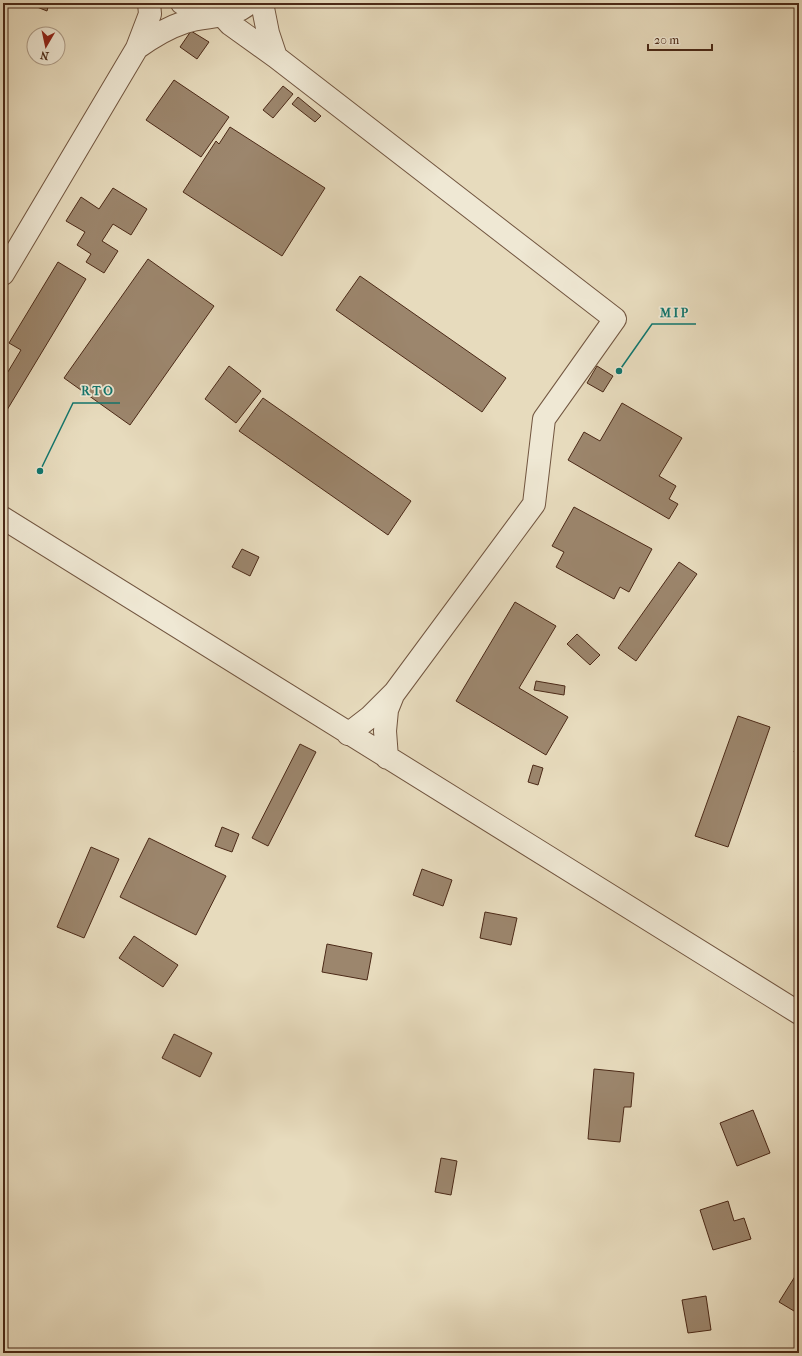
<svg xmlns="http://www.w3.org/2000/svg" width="802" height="1356" font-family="'IM FELL French Canon',serif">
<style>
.building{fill:#9c866d;stroke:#4b2917}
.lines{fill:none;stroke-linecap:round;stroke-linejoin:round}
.minor-casing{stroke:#725640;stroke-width:24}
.minor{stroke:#efe8d4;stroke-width:22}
.leader{fill:none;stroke:#0f766e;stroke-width:1.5}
.callout-dot{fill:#0f766e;stroke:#efe8d4;stroke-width:1.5}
.callout-label{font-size:12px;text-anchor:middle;font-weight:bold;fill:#0f766e;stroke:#efe8d4;stroke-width:3.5;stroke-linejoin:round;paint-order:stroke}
</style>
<rect width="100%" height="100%" fill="#e7dbbd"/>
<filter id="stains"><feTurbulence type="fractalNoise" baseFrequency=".005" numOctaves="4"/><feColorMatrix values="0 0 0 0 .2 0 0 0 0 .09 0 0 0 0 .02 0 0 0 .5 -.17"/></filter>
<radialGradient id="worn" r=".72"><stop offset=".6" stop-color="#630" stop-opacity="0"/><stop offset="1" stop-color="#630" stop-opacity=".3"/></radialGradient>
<path class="building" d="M27,3H49L47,11Z
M191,31L209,42L197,59L180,47Z
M174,80L229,117L201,157L146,120Z
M283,86L293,94L273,118L263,110Z
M298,97L321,116L315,122L292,104Z
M230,127L325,188L282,256L183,192L216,141L219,144Z
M113,188L147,209L131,235L113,224L102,241L118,251L104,273L86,262L91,254L77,245L85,232L66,221L81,197L99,209Z
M148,259L214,306L130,425L64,378Z
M58,262L86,279L7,410L3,407V380L21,350L9,343Z
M360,276L506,378L482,412L336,310Z
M229,366L261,391L236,423L205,399Z
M597,366L613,376L603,392L587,383Z
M263,398L411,501L388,535L239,431Z
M622,403L682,438L659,476L676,486L669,499L678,504L669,519L568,460L584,432L600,441Z
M574,507L652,549L629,592L620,587L614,599L556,567L564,552L552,546Z
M242,549L259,557L250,576L232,567Z
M679,562L697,574L636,661L618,648Z
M515,602L556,626L519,688L568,717L546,755L456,701Z
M577,634L600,655L590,665L567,644Z
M536,681L565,686L564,695L534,690Z
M738,716L770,727L728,847L695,836Z
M797,743L799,744V754L794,752Z
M300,744L316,752L268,846L252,838Z
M533,765L543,768L538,785L528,782Z
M222,827L239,834L232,852L215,846Z
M149,838L226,876L196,935L120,897Z
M91,847L119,859L84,938L57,927Z
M422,869L452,880L443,906L413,895Z
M485,912L517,918L511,945L480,938Z
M134,936L178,965L163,987L119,958Z
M327,944L372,953L367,980L322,972Z
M174,1034L212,1053L200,1077L162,1058Z
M594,1069L634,1073L631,1107H624L620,1142L588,1139Z
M753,1110L770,1153L737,1166L720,1123Z
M441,1158L457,1161L451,1195L435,1192Z
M728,1201L734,1221L744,1218L751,1239L713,1250L700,1210Z
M799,1270V1314L779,1302Z
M706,1296L711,1330L688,1333L682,1300Z"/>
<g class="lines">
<defs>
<path id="minor" d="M182,3L197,12L214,15
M262,3L268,33L276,57
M222,15L230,24L276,57L615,319L544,419L534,504L395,692L370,717L348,734
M137,48C152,37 167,28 185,22C206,15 233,19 249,3
M3,274L137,48L150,14L149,3
M3,518L799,1013
M387,758L385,731L387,710L393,695"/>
</defs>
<use href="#minor" class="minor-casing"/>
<use href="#minor" class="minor"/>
</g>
<path class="leader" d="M619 371L652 324H696M40 471L73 403H120"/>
<g class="callout-dot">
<circle cx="619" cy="371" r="4"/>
<circle cx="40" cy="471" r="4"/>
</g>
<g class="callout-label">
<text x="674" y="317">M I P</text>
<text x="97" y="395">R T O</text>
</g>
<rect width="802" height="1356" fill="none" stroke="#e7dbbd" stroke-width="16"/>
<rect x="4" y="4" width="794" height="1348" fill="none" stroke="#4b2917" stroke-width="2"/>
<rect x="8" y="8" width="786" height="1340" fill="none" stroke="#4b2917"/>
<g transform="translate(46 46) rotate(189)"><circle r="19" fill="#efe8d4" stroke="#ad9c88"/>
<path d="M0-3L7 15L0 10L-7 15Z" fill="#8f2418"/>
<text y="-6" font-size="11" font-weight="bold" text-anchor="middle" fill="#4b2917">N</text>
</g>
<path d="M648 44v6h64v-6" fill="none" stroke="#4b2917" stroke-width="2"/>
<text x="654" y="44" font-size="12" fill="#4b2917" stroke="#efe8d4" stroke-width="3" paint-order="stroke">20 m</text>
<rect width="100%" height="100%" filter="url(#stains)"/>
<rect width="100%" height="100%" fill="url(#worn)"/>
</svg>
